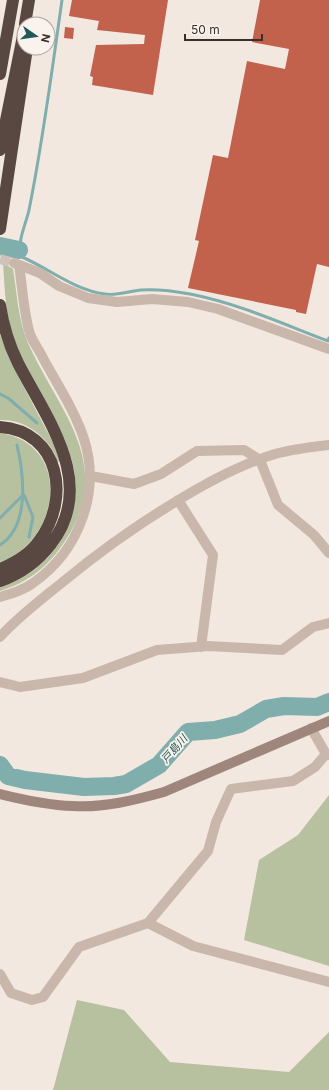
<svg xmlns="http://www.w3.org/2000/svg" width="329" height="1090" font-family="Inter,'Noto Sans JP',sans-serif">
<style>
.green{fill:#b8c19f}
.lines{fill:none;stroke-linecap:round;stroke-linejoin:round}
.stream{stroke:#7faead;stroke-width:3}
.river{stroke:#7faead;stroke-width:18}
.building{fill:#c2624d}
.street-tunnel{stroke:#cdc3bb;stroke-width:10;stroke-dasharray:10 5;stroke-linecap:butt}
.street{stroke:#cab7ab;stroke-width:10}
.secondary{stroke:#9e867c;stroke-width:10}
.highway{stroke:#594742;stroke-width:12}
.labels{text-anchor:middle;stroke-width:3.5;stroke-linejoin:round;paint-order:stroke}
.water-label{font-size:11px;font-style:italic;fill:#215959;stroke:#faf2ec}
</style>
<rect width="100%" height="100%" fill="#f2e8df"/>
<path class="green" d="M3,263L13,269C17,293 18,320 28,343C58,411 116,463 65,541C49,566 29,582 0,591V587C24,580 46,564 59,543C106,468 42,410 16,344C5,318 5,291 3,263Z
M0,335L19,378L57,450L60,461L58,462C50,438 26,419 0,420Z
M0,433C73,444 61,541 0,562Z
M329,795V966L244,940L259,860L298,835Z
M77,1000L124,1010L170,1062L289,1072L329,1032V1090H53Z"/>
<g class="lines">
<path class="stream" d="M62,0C52,70 43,141 29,210C26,224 16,243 22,257C50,269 74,290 105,294C116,296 130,291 141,290C157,289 174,291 190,294C237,303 283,324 328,341L329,338
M0,394L8,398L37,423
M24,495L33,517L29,537
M0,518L23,495
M0,545C30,526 24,475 17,445"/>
<path class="river" d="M0,246L19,250
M0,765L8,776L25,780L84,787L114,786L126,784L159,765L188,732L215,730L240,724L266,709L284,706L317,707L329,702"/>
</g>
<path class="building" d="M72,0H168L153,95L92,85L93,77L90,76L96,45L144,44L145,35L97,30L99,21L69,16Z
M260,0H329V267L317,264L306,314L296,312V310L188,288L199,241L195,240L213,155L228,158L247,61L285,69L289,49L252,42Z
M65,27L74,28L73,39L64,38Z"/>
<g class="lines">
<path class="street-tunnel" d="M0,259L14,263"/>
<path class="street" d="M14,263L40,273L59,286L88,298L117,302L152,299L188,302L218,309L329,349
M91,476L134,484L161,474L197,451L244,450L260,460L278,505L314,535L329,553
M178,500L213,555L201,647
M0,597C11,594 24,590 33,583C79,551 101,492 84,439C75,411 57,384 43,358C39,350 33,342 30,334C24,316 22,284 19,265
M0,637C19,616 42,599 64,581C98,553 134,527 172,504C204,484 238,465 275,454C293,449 311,447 329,445
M0,682L20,687L83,678L157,650L208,646L282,650L313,627L329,623
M311,728L326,754L329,755
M148,923L193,946L329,982
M0,974L11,993L32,1000L43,997L79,947L148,923L208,851L216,822L231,789L293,781L315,767L326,754"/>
<path class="secondary" d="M0,794C24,800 48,805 73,806C104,808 135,800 164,792L329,721"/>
<path class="highway" d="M25,24L29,0
M0,74L13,0
M0,150L24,31
M0,229L27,48
M0,305C3,325 9,345 18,363C46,418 98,483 51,544C38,561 20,574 0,581
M0,427C60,431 71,499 39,541C30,554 15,563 0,569"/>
</g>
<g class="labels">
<g class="water-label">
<text transform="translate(174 749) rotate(-49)" y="4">戸島川</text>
</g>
</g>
<g transform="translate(36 36) rotate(103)"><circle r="19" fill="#faf2ec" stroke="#aca49e"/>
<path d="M0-3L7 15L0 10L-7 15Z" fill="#215959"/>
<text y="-6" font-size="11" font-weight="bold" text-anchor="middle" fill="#382e2a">N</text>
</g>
<path d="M185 34v6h77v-6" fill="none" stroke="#382e2a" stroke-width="2"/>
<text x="191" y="34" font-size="12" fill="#382e2a" stroke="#faf2ec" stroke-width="3" paint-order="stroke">50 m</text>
</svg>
